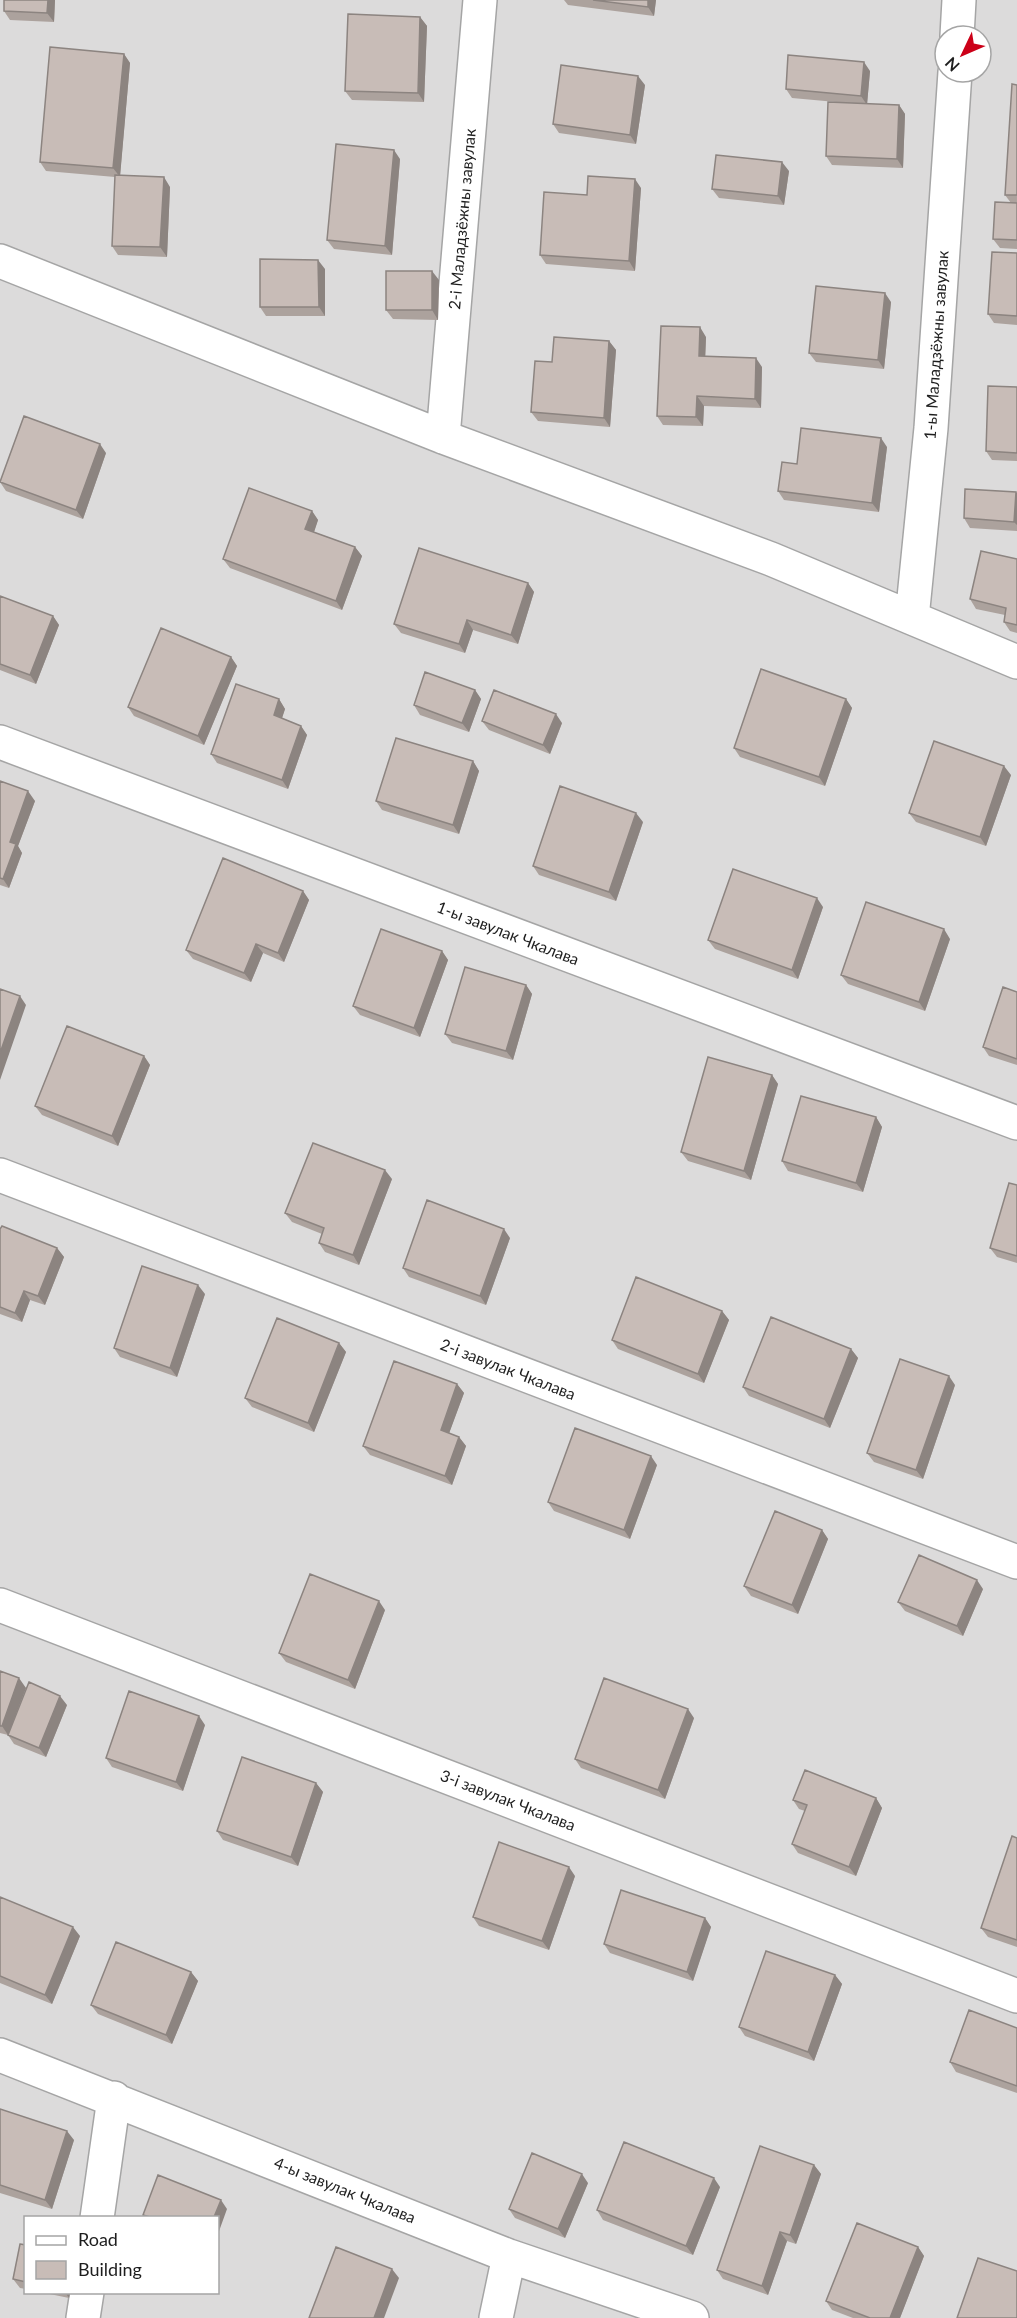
<svg xmlns="http://www.w3.org/2000/svg" width="1017" height="2318" font-family="Lato,sans-serif">
<style>
.residential{fill:#dcdbdb;fill-rule:evenodd}
.lines{fill:none;stroke-linecap:round;stroke-linejoin:round}
.minor-casing{stroke:#a5a5a5;stroke-width:36}
.minor{stroke:#fff;stroke-width:33}
.wall{fill:#aca29d}
.shaded-wall{fill:#8c8480}
.building{fill:#c8bcb7;stroke:#8c8480;stroke-width:1.5}
.labels{text-anchor:middle;stroke-width:6;stroke-linejoin:round;paint-order:stroke}
.street-label{font-size:16px;fill:#1e1e1e;stroke:#fff}
</style>
<rect width="100%" height="100%" fill="#f0eae4"/>
<path class="residential" d="M0,0H1017V2318H0ZM945,36H981V72H945ZM26,2218H218V2292H26Z"/>
<g class="lines">
<defs>
<path id="minor" d="M957,36L959,0
M0,261L443,437L771,559L1017,662
M443,437L480,0
M912,618L931,428L955,72
M0,742L1017,1123
M0,1175L1017,1562
M0,1605L1017,1996
M0,2055L509,2256L692,2318
M97,2218L114,2098
M83,2318L87,2292
M496,2318L509,2256"/>
</defs>
<use href="#minor" class="minor-casing"/>
<use href="#minor" class="minor"/>
</g>
<path class="wall" d="M55,0L54,22L10,20L4,11Z
M564,0H656L654,16L568,5Z
M420,17L427,26L424,102L352,100L345,91Z
M124,54L130,63L120,175L170,187L167,257L118,255L112,246L115,177L46,171L40,162Z
M870,71L867,104L899,105L905,114L903,168L832,165L826,156L847,103L792,98L786,89Z
M645,85L636,144L559,133L553,124Z
M1017,85V249L1000,248L993,239L1011,203L1005,195Z
M400,159L392,255L334,249L327,240Z
M789,171L784,205L719,198L712,189Z
M641,188L635,271L546,264L540,255L587,195Z
M1017,253V325L994,323L988,314Z
M325,269V316H266L260,307Z
M439,280L438,320L393,319L386,310Z
M891,302L884,369L816,362L809,353Z
M706,337L705,356L762,367L761,408L704,406L703,426L663,425L657,416Z
M609,341L616,350L610,427L538,421L531,412L552,362Z
M1017,387V461L992,460L986,451Z
M887,447L879,512L784,500L778,491L797,464Z
M106,453L83,519L6,491L0,482Z
M1017,493V531L970,528L964,518Z
M312,511L318,520L314,532L355,547L362,556L342,610L230,568L223,559Z
M1017,559V633L1010,631L1004,622L1005,615L976,609L970,599Z
M528,583L534,592L518,644L473,630L465,653L401,633L394,624Z
M0,596L53,616L59,625L36,684L0,670Z
M231,657L237,666L204,745L134,716L128,707Z
M475,690L481,699L469,732L420,715L414,705Z
M279,699L285,709L282,718L301,726L307,735L288,789L217,763L211,754Z
M846,699L852,708L825,786L740,757L734,748Z
M482,721L562,723L550,754L489,730Z
M473,761L479,771L459,834L382,810L376,801Z
M1011,775L986,846L916,822L909,813Z
M0,781L35,801L18,846L22,853L9,888L0,885Z
M643,822L616,901L539,875L533,866Z
M303,891L309,900L284,962L263,953L251,982L193,959L186,950Z
M823,907L798,979L715,949L708,940Z
M950,939L925,1011L848,984L841,975Z
M442,951L448,960L420,1037L360,1015L353,1006Z
M526,985L532,994L513,1060L452,1043L445,1034Z
M1017,992V1065L989,1056L983,1047Z
M144,1056L150,1065L118,1146L42,1115L35,1106Z
M772,1075L778,1084L751,1180L688,1161L681,1152Z
M876,1117L882,1127L863,1192L788,1171L782,1161Z
M392,1179L359,1265L325,1252L319,1243L322,1234L292,1222L285,1213Z
M1017,1185V1263L997,1257L990,1248Z
M0,1229L57,1248L64,1257L45,1305L30,1300L22,1322L0,1314Z
M510,1238L486,1305L409,1277L403,1268Z
M205,1294L177,1377L120,1357L114,1348Z
M722,1311L729,1320L704,1383L618,1349L612,1340Z
M339,1343L346,1352L314,1432L252,1407L245,1398Z
M851,1349L858,1358L830,1428L749,1396L743,1387Z
M457,1384L464,1393L449,1433L459,1437L466,1446L452,1485L370,1455L363,1446Z
M955,1385L923,1479L874,1462L867,1453Z
M657,1465L630,1539L554,1511L548,1502Z
M822,1530L828,1539L798,1614L751,1596L744,1586Z
M983,1589L963,1636L905,1611L898,1602Z
M385,1610L355,1689L286,1662L279,1653Z
M0,1671L26,1688L13,1722L67,1705L46,1757L14,1744L8,1735L0,1733Z
M694,1718L665,1799L581,1768L575,1759Z
M205,1725L183,1791L112,1767L106,1758Z
M316,1783L323,1792L298,1866L223,1840L217,1831Z
M876,1798L882,1808L856,1876L798,1853L792,1844L805,1811L799,1809L793,1800Z
M1017,1838V1947L988,1937L981,1928Z
M575,1876L549,1950L479,1926L473,1917Z
M0,1897L80,1936L52,2004L0,1983Z
M705,1918L711,1927L693,1981L610,1953L604,1944Z
M191,1972L198,1981L172,2044L98,2014L91,2005Z
M835,1975L842,1984L814,2061L745,2036L739,2027Z
M1017,2028V2093L956,2072L950,2062Z
M0,2109L74,2140L52,2209L0,2193Z
M814,2165L821,2174L796,2244L787,2241L768,2295L723,2279L717,2270Z
M588,2183L565,2238L515,2218L509,2209Z
M720,2187L693,2255L603,2220L597,2210Z
M26,2245V2289L20,2288L13,2279Z
M918,2247L924,2256L900,2318H853L832,2310L826,2301Z
M40,2292H70L69,2298Z"/>
<path class="shaded-wall" d="M48,0H55L54,22L47,13Z
M648,0H656L654,16L648,7Z
M420,17L427,26L424,102L418,93Z
M124,54L130,63L120,177L113,168Z
M864,62L870,71L867,105L861,96Z
M638,76L645,85L636,144L630,135Z
M899,105L905,114L903,168L897,159Z
M394,150L400,159L392,255L385,246Z
M782,162L789,171L784,205L778,196Z
M164,177L170,187L167,257L160,247Z
M635,179L641,188L635,271L629,261Z
M318,260L325,269V316L319,307Z
M432,271L439,280L438,320L432,310Z
M885,293L891,302L884,369L878,360Z
M700,327L706,337L705,365L699,356Z
M609,341L616,350L610,427L604,418Z
M756,358L762,367L761,408L755,399Z
M697,396L704,406L703,426L696,417Z
M881,438L887,447L879,512L872,503Z
M100,444L106,453L83,519L76,510Z
M1016,492L1017,493V525L1014,522Z
M312,511L318,520L312,538L305,529Z
M355,547L362,556L342,610L336,601Z
M528,583L534,592L518,644L511,635Z
M53,616L59,625L36,684L30,675Z
M467,620L473,630L465,653L459,644Z
M231,657L237,666L204,745L198,736Z
M475,690L481,699L469,732L462,723Z
M279,699L285,709L280,724L274,715Z
M846,699L852,708L825,786L819,777Z
M556,714L562,723L550,754L543,745Z
M301,726L307,735L288,789L282,780Z
M473,761L479,771L459,834L453,825Z
M1004,766L1011,775L986,846L980,837Z
M28,791L35,801L18,846L22,853L9,888L3,879L10,842Z
M636,813L643,822L616,901L609,892Z
M303,891L309,900L284,962L278,953Z
M817,898L823,907L798,979L792,970Z
M944,929L950,939L925,1011L919,1002Z
M256,944L263,953L251,982L244,973Z
M442,951L448,960L420,1037L414,1028Z
M526,985L532,994L513,1060L506,1051Z
M20,996L26,1005L0,1080V1053Z
M144,1056L150,1065L118,1146L112,1136Z
M772,1075L778,1084L751,1180L744,1171Z
M876,1117L882,1127L863,1192L856,1183Z
M385,1170L392,1179L359,1265L353,1255Z
M504,1229L510,1238L486,1305L480,1296Z
M57,1248L64,1257L45,1305L38,1296Z
M198,1285L205,1294L177,1377L170,1368Z
M24,1291L30,1300L22,1322L15,1313Z
M722,1311L729,1320L704,1383L698,1374Z
M339,1343L346,1352L314,1432L308,1423Z
M851,1349L858,1358L830,1428L824,1419Z
M949,1376L955,1385L923,1479L916,1470Z
M457,1384L464,1393L447,1439L441,1430Z
M459,1437L466,1446L452,1485L445,1476Z
M651,1456L657,1465L630,1539L624,1530Z
M822,1530L828,1539L798,1614L792,1605Z
M977,1580L983,1589L963,1636L957,1626Z
M379,1601L385,1610L355,1689L348,1680Z
M19,1678L26,1688L8,1735L2,1726Z
M60,1696L67,1705L46,1757L39,1748Z
M688,1709L694,1718L665,1799L658,1790Z
M199,1716L205,1725L183,1791L176,1782Z
M316,1783L323,1792L298,1866L291,1857Z
M876,1798L882,1808L856,1876L849,1867Z
M569,1867L575,1876L549,1950L542,1941Z
M705,1918L711,1927L693,1981L687,1972Z
M73,1927L80,1936L52,2004L45,1995Z
M191,1972L198,1981L172,2044L166,2035Z
M835,1975L842,1984L814,2061L808,2052Z
M67,2131L74,2140L52,2209L45,2200Z
M814,2165L821,2174L796,2244L790,2235Z
M582,2174L588,2183L565,2238L558,2229Z
M714,2178L720,2187L693,2255L686,2246Z
M221,2200L227,2209L218,2234V2217H214Z
M780,2232L787,2241L768,2295L762,2286Z
M918,2247L924,2256L900,2318H890Z
M392,2269L399,2278L384,2318H374Z
M65,2292H70L69,2298Z"/>
<path class="building" d="M4,0H48L47,13L4,11Z
M593,0H648V7Z
M348,14L420,17L418,93L345,91Z
M50,47L124,54L113,168L40,162Z
M788,55L864,62L861,96L786,89Z
M561,65L638,76L630,135L553,124Z
M1012,84L1017,85V195H1005Z
M828,102L899,105L897,159L826,156Z
M336,144L394,150L385,246L327,240Z
M716,155L782,162L778,196L712,189Z
M115,175L164,177L160,247L112,246Z
M588,176L635,179L629,261L540,255L544,192L587,195Z
M995,202L1017,203V240L993,239Z
M992,252L1017,253V316L988,314Z
M260,259L318,260L319,307H260Z
M386,271H432V310H386Z
M816,286L885,293L878,360L809,353Z
M661,326L700,327L699,356L756,358L755,399L697,396L696,417L657,416Z
M554,337L609,341L604,418L531,412L535,361L552,362Z
M988,386L1017,387V453L986,451Z
M24,416L100,444L76,510L0,482Z
M801,428L881,438L872,503L778,491L782,462L797,464Z
M249,488L312,511L305,529L355,547L336,601L223,559Z
M965,489L1016,492L1014,522L964,518Z
M419,548L528,583L511,635L467,620L459,644L394,624Z
M981,551L1017,559V625L1004,622L1006,608L970,599Z
M0,596L53,616L30,675L0,664Z
M161,628L231,657L198,736L128,707Z
M761,669L846,699L819,777L734,748Z
M425,672L475,690L462,723L414,705Z
M236,684L279,699L274,715L301,726L282,780L211,754Z
M494,690L556,714L543,745L482,721Z
M396,738L473,761L453,825L376,801Z
M934,741L1004,766L980,837L909,813Z
M0,781L28,791L10,842L16,844L3,879L0,878Z
M560,786L636,813L609,892L533,866Z
M223,858L303,891L278,953L256,944L244,973L186,950Z
M733,869L817,898L792,970L708,940Z
M866,902L944,929L919,1002L841,975Z
M381,929L442,951L414,1028L353,1006Z
M465,967L526,985L506,1051L445,1034Z
M1003,987L1017,992V1059L983,1047Z
M0,989L20,996L0,1053Z
M67,1026L144,1056L112,1136L35,1106Z
M708,1057L772,1075L744,1171L681,1152Z
M801,1096L876,1117L856,1183L782,1161Z
M313,1143L385,1170L353,1255L319,1243L324,1228L285,1213Z
M1009,1183L1017,1185V1256L990,1248Z
M427,1200L504,1229L480,1296L403,1268Z
M2,1226L57,1248L38,1296L24,1291L15,1313L0,1307V1229Z
M142,1266L198,1285L170,1368L114,1348Z
M636,1277L722,1311L698,1374L612,1340Z
M771,1317L851,1349L824,1419L743,1387Z
M277,1318L339,1343L308,1423L245,1398Z
M900,1359L949,1376L916,1470L867,1453Z
M394,1361L457,1384L441,1430L459,1437L445,1476L363,1446Z
M575,1428L651,1456L624,1530L548,1502Z
M775,1511L822,1530L792,1605L744,1586Z
M919,1555L977,1580L957,1626L898,1602Z
M310,1574L379,1601L348,1680L279,1653Z
M0,1671L19,1678L2,1726H0Z
M604,1678L688,1709L658,1790L575,1759Z
M29,1682L60,1696L39,1748L8,1735Z
M129,1691L199,1716L176,1782L106,1758Z
M242,1757L316,1783L291,1857L217,1831Z
M805,1770L876,1798L849,1867L792,1844L807,1805L793,1800Z
M1012,1836L1017,1838V1940L981,1928Z
M499,1842L569,1867L542,1941L473,1917Z
M621,1890L705,1918L687,1972L604,1944Z
M0,1897L73,1927L45,1995L0,1976Z
M116,1942L191,1972L166,2035L91,2005Z
M766,1951L835,1975L808,2052L739,2027Z
M969,2010L1017,2028V2086L950,2062Z
M0,2109L67,2131L45,2200L0,2185Z
M624,2142L714,2178L686,2246L597,2210Z
M760,2146L814,2165L790,2235L780,2232L762,2286L717,2270Z
M532,2153L582,2174L558,2229L509,2209Z
M158,2175L221,2200L214,2217H150L143,2215Z
M857,2223L918,2247L890,2318H870L826,2301Z
M20,2244L26,2245V2282L13,2279Z
M336,2247L392,2269L374,2318H309Z
M978,2258L1017,2271V2318H957Z"/>
<g class="labels">
<g class="street-label">
<text transform="translate(462 219) rotate(-85)" y="6">2-і Маладзёжны завулак</text>
<text transform="translate(936 345) rotate(-86)" y="6">1-ы Маладзёжны завулак</text>
<text transform="translate(508 933) rotate(21)" y="6">1-ы завулак Чкалава</text>
<text transform="translate(508 1369) rotate(21)" y="6">2-і завулак Чкалава</text>
<text transform="translate(508 1800) rotate(21)" y="6">3-і завулак Чкалава</text>
<text transform="translate(345 2190) rotate(22)" y="6">4-ы завулак Чкалава</text>
</g>
</g>
<rect x="24" y="2216" width="195" height="78" fill="#ffffff" stroke="#a5a5a5" stroke-width="1.5"/>
<rect x="36" y="2236" width="30" height="9" fill="#ffffff" stroke="#a5a5a5" stroke-width="1.5"/>
<text x="78" y="2246" font-size="18" fill="#1e1e1e">Road</text>
<rect x="36" y="2261" width="30" height="18" fill="#c8bcb7" stroke="#a5a5a5" stroke-width="1.5"/>
<text x="78" y="2276" font-size="18" fill="#1e1e1e">Building</text>
<g transform="translate(963 54) rotate(226)"><circle r="28" fill="#ffffff" stroke="#a5a5a5" stroke-width="1.5"/>
<path d="M0-4.5L10 22L0 15L-10 22Z" fill="#cc0018"/>
<text y="-9" font-size="16" font-weight="bold" text-anchor="middle" fill="#1e1e1e">N</text>
</g>
</svg>
